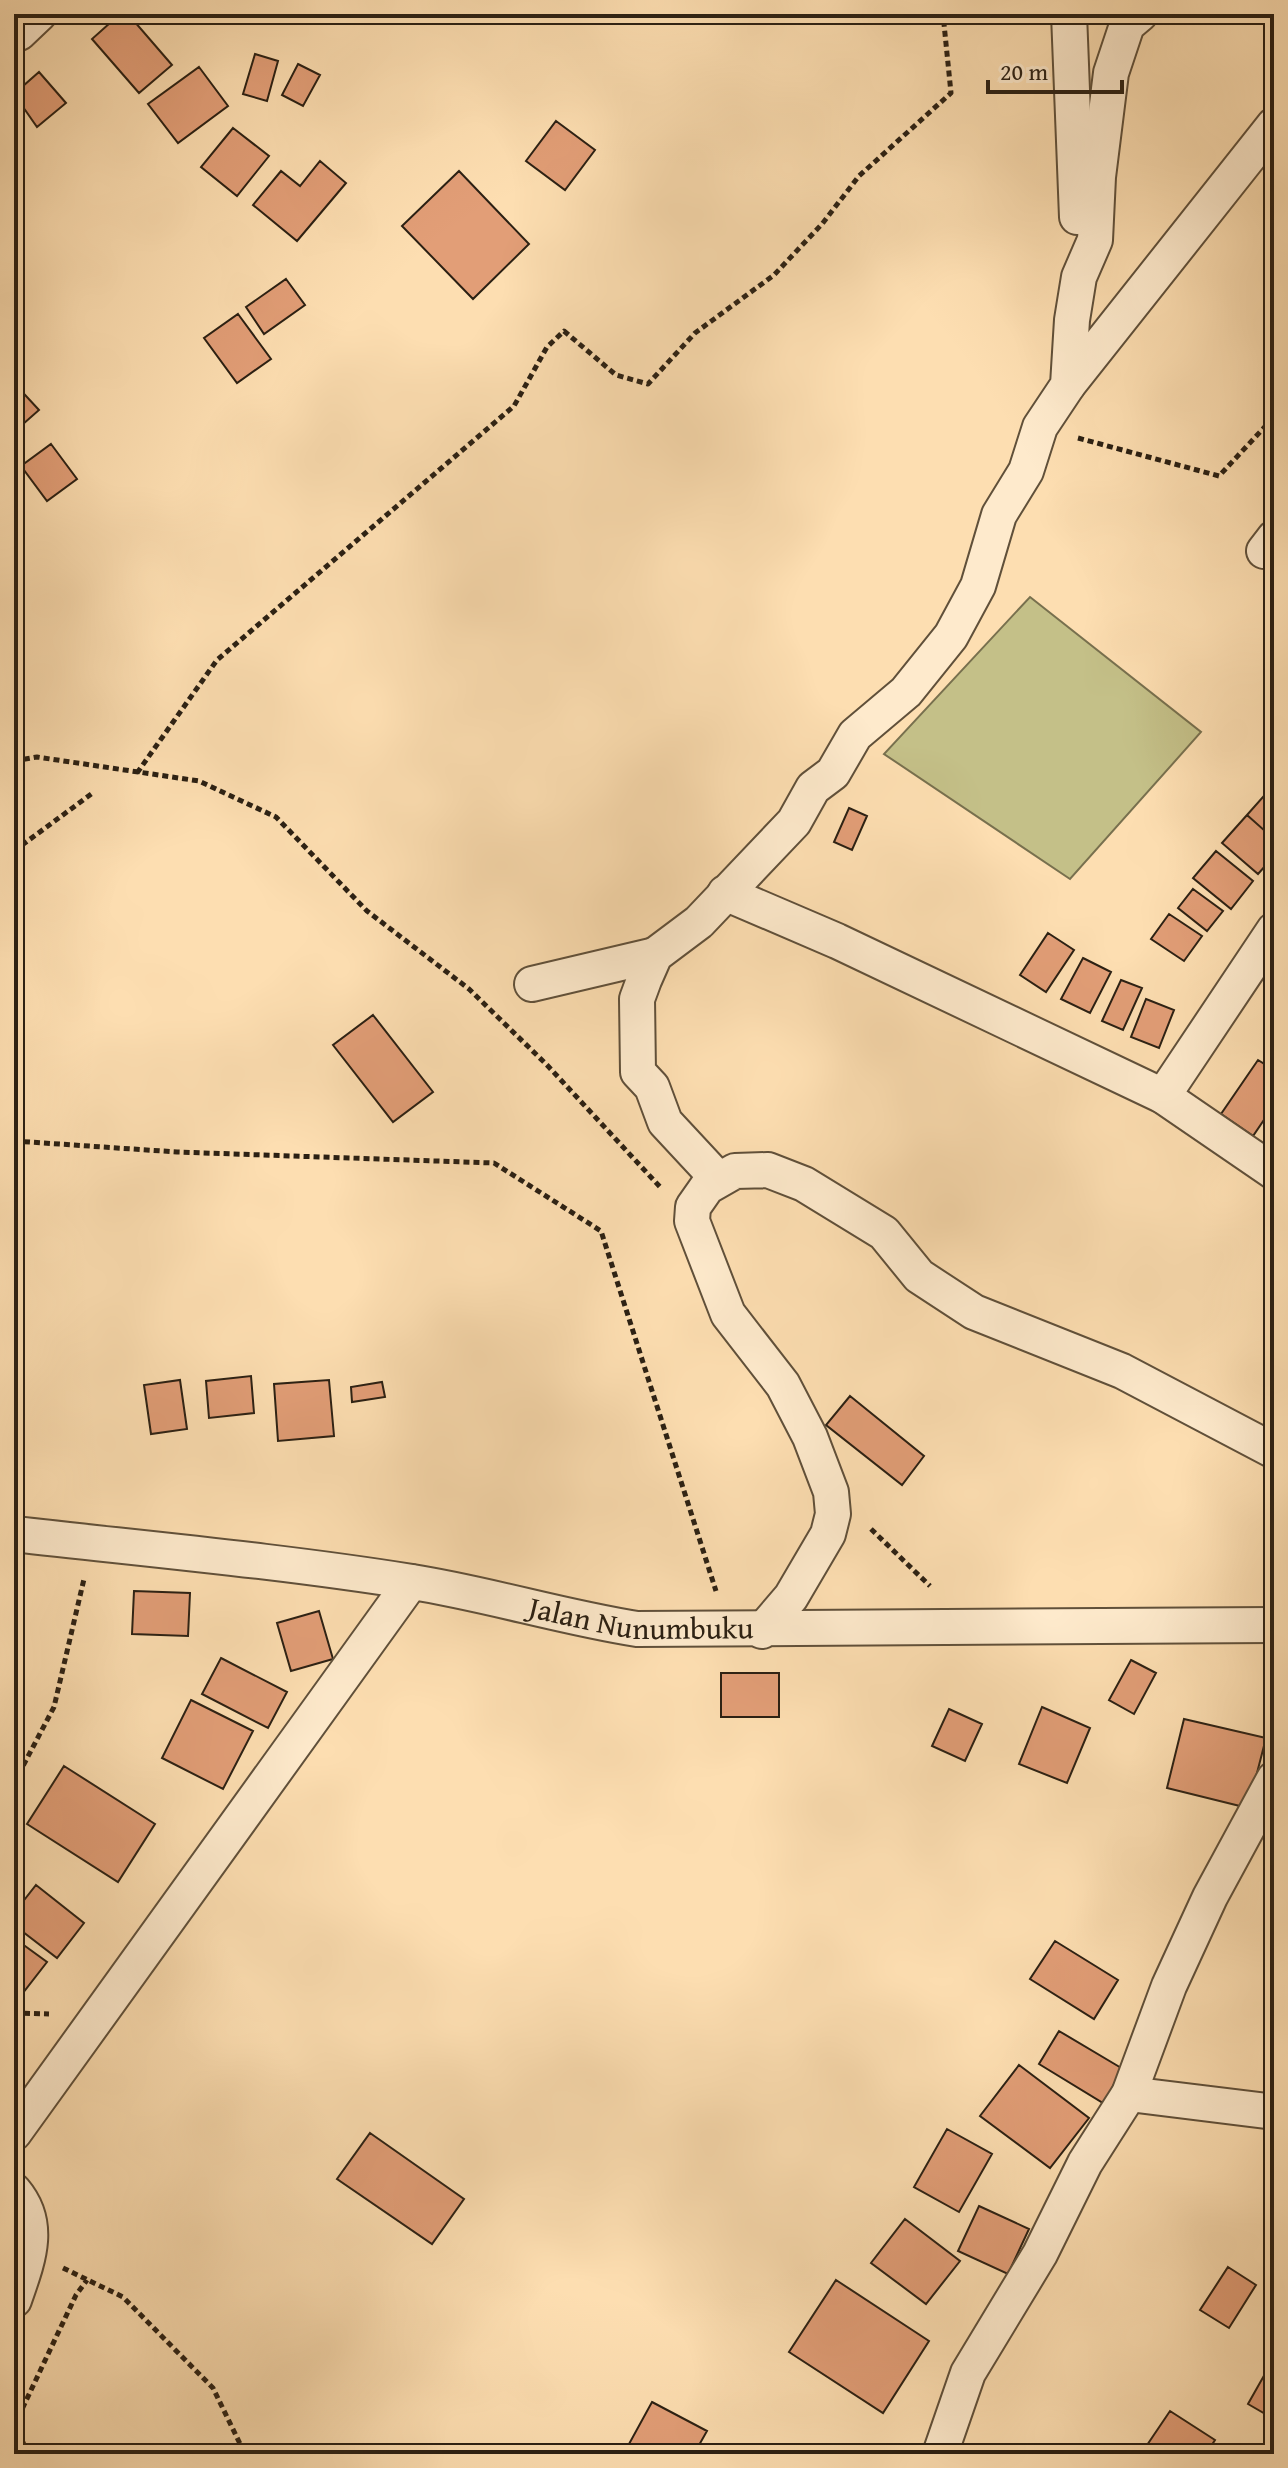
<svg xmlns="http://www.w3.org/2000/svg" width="1288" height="2468" font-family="'Gentium Book Plus',serif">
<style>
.green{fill:#c4c088;stroke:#78704e;stroke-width:2}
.building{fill:#e29e77;stroke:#2b2013;stroke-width:2}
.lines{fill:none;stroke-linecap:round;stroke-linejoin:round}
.street-casing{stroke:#60503a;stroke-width:38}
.path{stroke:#2b2013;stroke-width:5;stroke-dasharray:6 4;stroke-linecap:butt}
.street{stroke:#feeacc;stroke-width:34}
.labels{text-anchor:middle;stroke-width:7;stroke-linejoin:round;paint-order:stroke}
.street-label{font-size:30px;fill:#2b2013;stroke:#feeacc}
</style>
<rect width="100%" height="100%" fill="#fddeb1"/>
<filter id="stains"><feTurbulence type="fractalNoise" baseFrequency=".0025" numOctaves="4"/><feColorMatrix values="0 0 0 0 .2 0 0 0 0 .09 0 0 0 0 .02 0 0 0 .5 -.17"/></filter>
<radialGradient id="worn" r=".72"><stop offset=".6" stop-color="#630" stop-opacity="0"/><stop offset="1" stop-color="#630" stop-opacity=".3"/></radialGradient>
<path class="green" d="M1030,597L1201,732L1070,879L884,754Z"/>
<path class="building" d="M120,14H128L172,65L139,93L92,39Z
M255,54L278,61L267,101L243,94Z
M298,64L320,75L303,106L282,95Z
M199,67L228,106L178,143L148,104Z
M39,72L66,103L37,127L14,94Z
M556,121L595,150L565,190L526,161Z
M233,128L269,156L237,196L201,167Z
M320,161L346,183L297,241L253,205L281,171L300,186Z
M459,171L529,244L473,299L402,226Z
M286,279L305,305L264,334L246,307Z
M238,314L271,359L237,383L204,338Z
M14,383L39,410L14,432Z
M51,444L77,479L47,501L21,466Z
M1270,789L1274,792V839L1247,815Z
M849,808L867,816L852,850L834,842Z
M1247,815L1274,839V856L1258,874L1222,843Z
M1216,851L1253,881L1231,909L1193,878Z
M1193,889L1223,911L1207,931L1178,908Z
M1169,914L1202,936L1184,961L1151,939Z
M1048,933L1074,950L1046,992L1020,975Z
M1083,958L1111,972L1090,1013L1061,999Z
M1121,980L1142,988L1123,1030L1102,1021Z
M1146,999L1174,1010L1159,1048L1131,1037Z
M373,1015L433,1092L393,1122L333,1045Z
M1258,1060L1274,1070V1105L1253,1136L1221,1114Z
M251,1376L254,1413L209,1418L206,1381Z
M180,1380L187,1429L151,1434L144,1385Z
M329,1380L334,1436L278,1441L274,1384Z
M382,1382L385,1397L352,1402L351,1387Z
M850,1396L924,1456L902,1485L826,1425Z
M134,1591L190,1593L188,1636L132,1634Z
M319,1611L333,1659L291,1671L277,1623Z
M221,1658L287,1692L268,1728L202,1694Z
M1131,1660L1156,1673L1134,1714L1109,1700Z
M721,1673H779V1717H721Z
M191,1700L253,1731L223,1789L162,1758Z
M1042,1707L1090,1728L1067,1783L1019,1764Z
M949,1709L982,1724L965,1761L932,1746Z
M1184,1719L1266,1738L1248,1808L1167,1788Z
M64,1766L155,1824L118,1882L27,1824Z
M36,1885L84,1923L57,1958L14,1925V1913Z
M14,1938L47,1962L19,1998L14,1994Z
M1055,1941L1118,1980L1094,2019L1030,1979Z
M1059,2031L1128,2072L1108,2106L1039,2064Z
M1019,2065L1089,2118L1050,2168L980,2116Z
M947,2129L992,2154L959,2212L914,2187Z
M370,2133L464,2199L432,2244L337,2179Z
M979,2206L1029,2229L1008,2274L958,2251Z
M905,2219L960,2261L926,2304L871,2263Z
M1228,2267L1256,2285L1229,2328L1200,2310Z
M836,2280L929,2341L883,2413L789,2352Z
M1274,2358V2419L1248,2404Z
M652,2402L707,2431L694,2454H649L629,2444Z
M1170,2411L1215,2440L1206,2454H1141Z"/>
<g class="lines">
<defs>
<g id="street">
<path d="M1069,14L1077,217"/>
<path d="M19,33L39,14"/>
<path d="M1068,385L1274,125"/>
<path d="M1264,551L1274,538"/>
<path d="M725,893L837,941L1163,1096L1274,1172"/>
<path d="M532,984L655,955"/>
<path d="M1163,1096L1274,930"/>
<path d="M718,1179L665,1122L652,1087L638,1072L637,999L644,980L655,955L699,922L794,822L813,788L833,773L855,735L906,692L951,636L978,586L999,515L1026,471L1040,427L1068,385L1072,320L1079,277L1095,240L1098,177L1111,73L1127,25L1140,14"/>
<path id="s1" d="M14,1534C146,1549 280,1561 412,1582C488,1594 561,1617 637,1629L1274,1625"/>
<path d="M762,1631L791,1597L828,1534L833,1514L831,1492L810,1437L783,1385L728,1314L692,1221L693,1207L707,1187L735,1171L768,1170L804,1184L884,1233L919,1276L974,1312L1122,1371L1274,1451"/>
<path d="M1129,2094L1274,2112"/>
<path d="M14,2133L411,1582"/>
<path d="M14,2191C43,2225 27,2262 14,2300"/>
<path d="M940,2454L968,2373L1040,2254L1085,2163L1129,2094L1169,1986L1210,1897L1274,1779"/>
</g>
</defs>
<use href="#street" class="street-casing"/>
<path class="path" d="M1078,438L1219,476L1274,417
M14,761L37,757L199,781L276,817L367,911L469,989L547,1065L661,1188
M137,773L217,660L514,406L547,347L564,331L616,375L648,384L695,333L774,275L822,224L859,176L951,93L943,14
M14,851L94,792
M14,1141L177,1152L494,1163L601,1231L716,1591
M871,1529L930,1586
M14,1783L54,1707L84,1579
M14,2013L49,2014
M1267,2042L1271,1873
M63,2268L123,2297L213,2388L245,2454
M28,2454L15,2424L76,2295L87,2280"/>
<use href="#street" class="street"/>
</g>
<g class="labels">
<g class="street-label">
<text dy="10" stroke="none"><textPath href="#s1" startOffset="634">Jalan Nunumbuku</textPath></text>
</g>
</g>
<rect width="1288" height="2468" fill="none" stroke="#fddeb1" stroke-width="48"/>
<rect x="16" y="16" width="1256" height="2436" fill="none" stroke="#2b2013" stroke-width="4"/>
<rect x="24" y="24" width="1240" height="2420" fill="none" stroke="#2b2013" stroke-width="2"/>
<path d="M988 80v12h134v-12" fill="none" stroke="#2b2013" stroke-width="4"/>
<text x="1000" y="80" font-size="24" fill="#2b2013" stroke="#feeacc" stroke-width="6" paint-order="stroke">20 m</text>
<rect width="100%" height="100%" filter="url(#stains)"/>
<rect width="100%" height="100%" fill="url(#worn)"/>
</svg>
